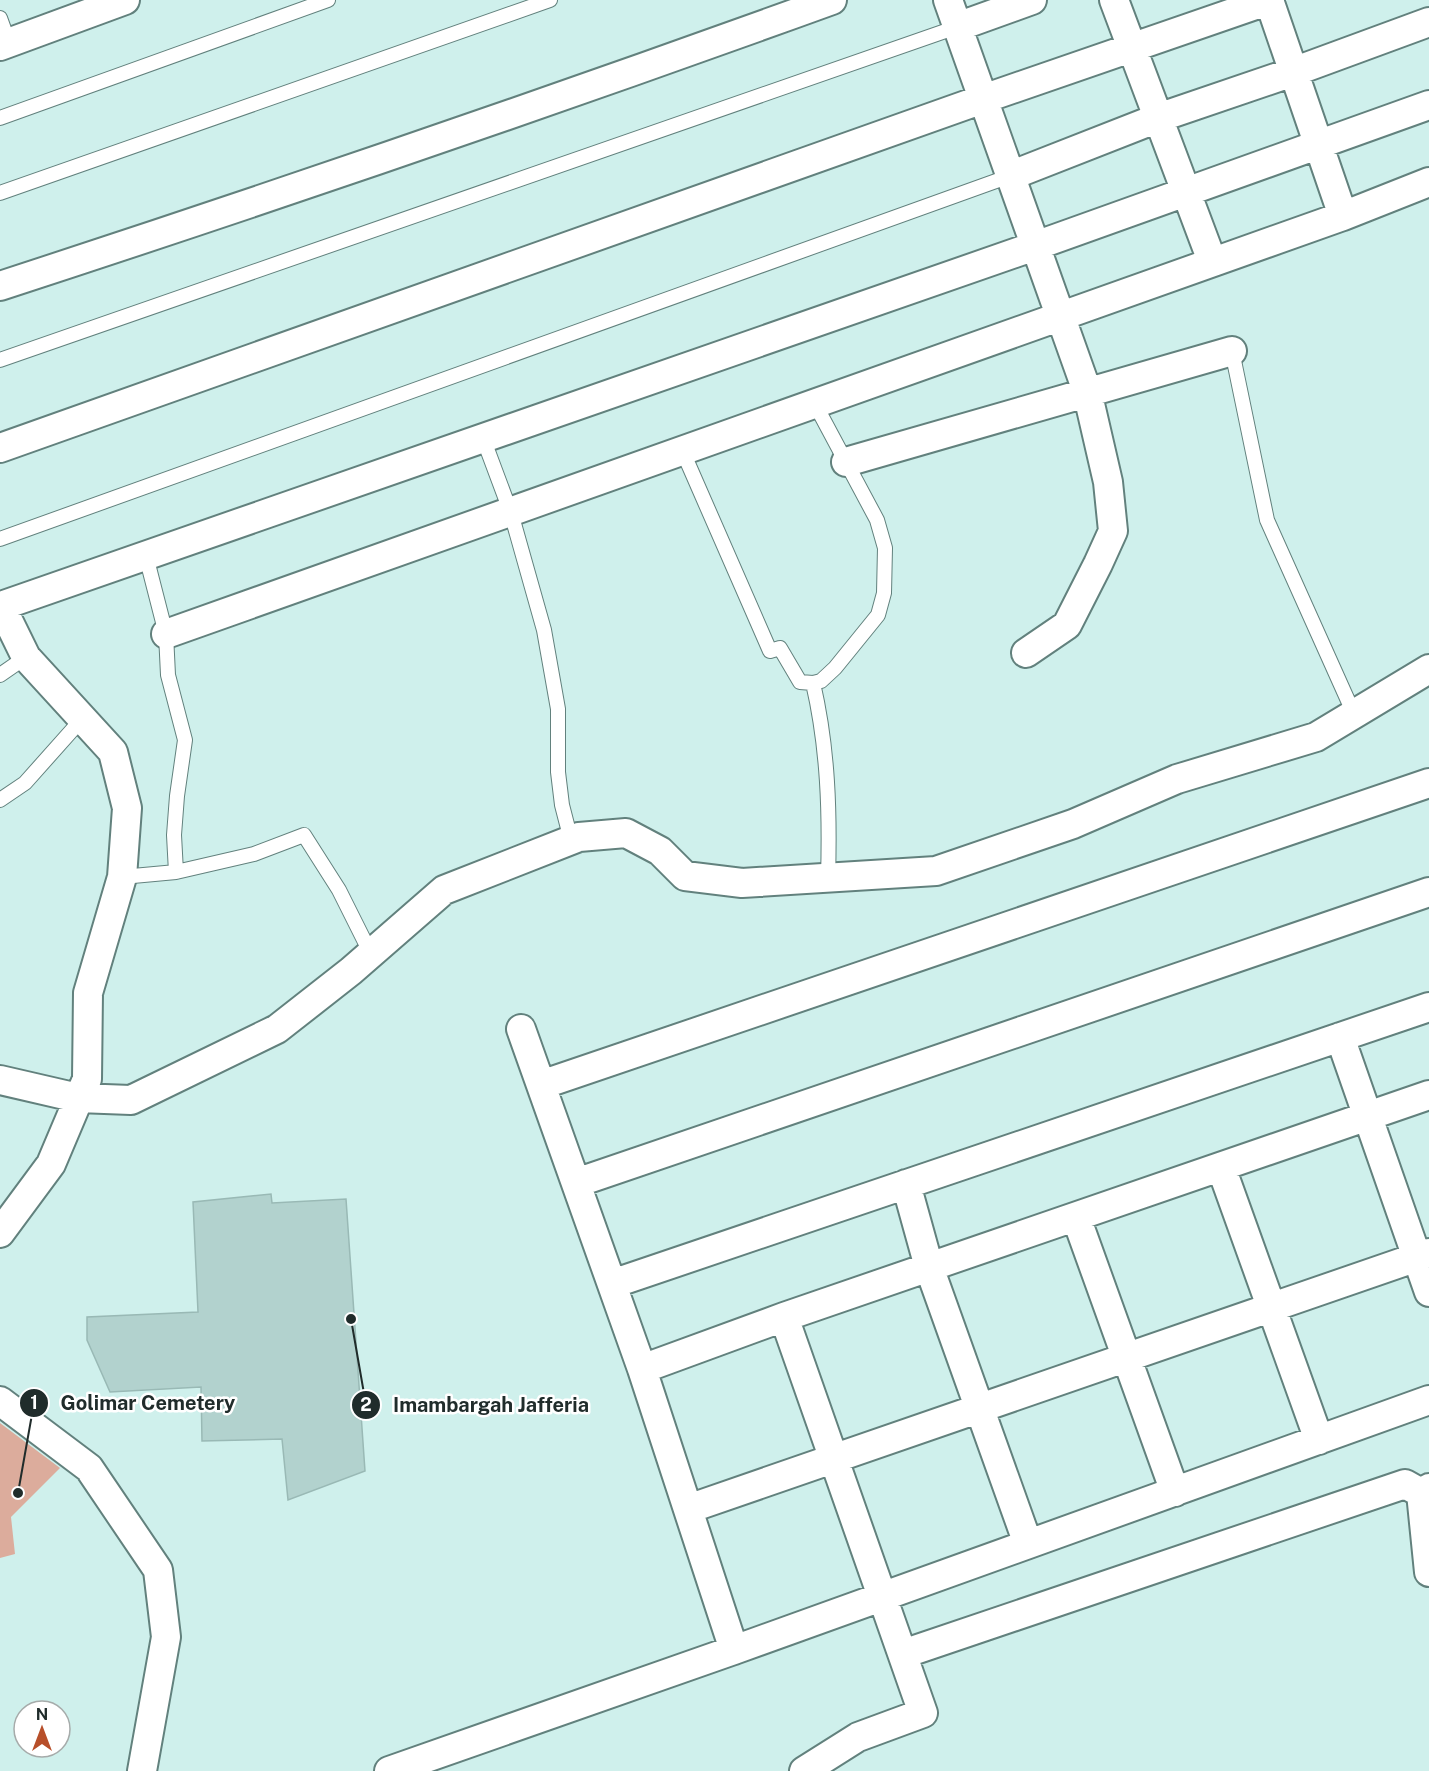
<svg xmlns="http://www.w3.org/2000/svg" width="1429" height="1771" font-family="'Public Sans',sans-serif">
<style>
.green{fill:#dcac9c}
.building{fill:#b2d2ce;stroke:#99b9b5;stroke-width:1.5}
.lines{fill:none;stroke-linecap:round;stroke-linejoin:round}
.service-casing{stroke:#62817d;stroke-width:16}
.minor-casing{stroke:#62817d;stroke-width:32}
.service{stroke:#fff;stroke-width:14}
.minor{stroke:#fff;stroke-width:28}
.leader{fill:none;stroke:#202c2b;stroke-width:2}
.callout-dot{fill:#202c2b;stroke:#fff;stroke-width:2}
.mark-label{font-size:18px;text-anchor:middle;font-weight:bold;fill:#fff}
.callout-label{font-size:20px;text-anchor:middle;font-weight:bold;fill:#202c2b;stroke:#fff;stroke-width:5;stroke-linejoin:round;paint-order:stroke}
</style>
<rect width="100%" height="100%" fill="#cff0ec"/>
<path class="green" d="M0,1423L60,1468L11,1517L15,1554L0,1558Z"/>
<path class="building" d="M271,1194L272,1203L346,1199L365,1471L288,1500L282,1439L202,1441L201,1387L110,1392L87,1340V1317L198,1312L193,1202Z"/>
<g class="lines">
<defs>
<path id="service" d="M0,18L9,43
M0,118L328,0
M0,193L550,0
M1232,351L1267,520L1354,714
M0,360L957,27
M815,404L877,520L885,548L884,593L878,615L835,668L821,681L813,683C828,748 830,812 828,878
M483,438L511,513L544,630L558,709V772L562,805L571,840
M683,452L770,651L780,648L800,682L813,683
M0,539L1010,176
M146,556L166,634L168,675L185,740L177,796L174,835L176,872
M0,675L26,657
M0,800L25,783L82,719
M122,877L176,872L254,854L304,835L339,890L371,954"/>
<path id="minor" d="M948,0L1087,391L1108,482L1113,531L1098,564L1067,625L1026,653
M1114,0L1212,261
M1269,0L1343,216
M957,27L1032,0
M0,46L125,0
M1010,176L1158,118L1293,72L1429,22
M0,286C279,195 556,100 832,0
M0,448L983,99L1270,0
M846,462L1232,351
M166,634L1343,216L1429,182
M521,1029L642,1369L734,1650
M1340,1037L1429,1292
M0,1080L78,1098L131,1100L277,1029L351,971L444,890L579,837L626,833L660,851L685,876L742,883L936,871L1073,824L1177,779L1316,737L1429,669
M541,1085L1429,783
M1221,1167L1319,1440
M576,1183L1429,892
M906,1184L929,1267L1028,1544
M1076,1217L1175,1492
M0,1233L51,1164L87,1079L88,993L122,877L127,808L113,752L26,657L1,606L1035,246L1429,105
M612,1284L1429,1007
M784,1317L923,1713L858,1737L804,1771
M642,1369L784,1317L1429,1095
M0,1401L89,1468L158,1570L166,1637L142,1771
M1429,1488L1421,1493L1429,1572
M688,1509L1429,1253
M903,1654L1405,1484L1421,1493
M389,1771L734,1650L1429,1400"/>
</defs>
<use href="#service" class="service-casing"/>
<use href="#minor" class="minor-casing"/>
<use href="#service" class="service"/>
<use href="#minor" class="minor"/>
</g>
<path class="leader" d="M18 1493L34 1403M351 1319L366 1405"/>
<g class="callout-dot">
<circle cx="18" cy="1493" r="6"/>
<circle cx="351" cy="1319" r="6"/>
<circle cx="34" cy="1403" r="15"/>
<circle cx="366" cy="1405" r="15"/>
</g>
<g class="mark-label">
<text x="34" y="1409">1</text>
<text x="366" y="1411">2</text>
</g>
<g class="callout-label">
<text x="148" y="1410">Golimar Cemetery</text>
<text x="491" y="1412">Imambargah Jafferia</text>
</g>
<g transform="translate(42 1729)"><circle r="28" fill="#ffffff" stroke="#a6abaa" stroke-width="1.5"/>
<path d="M0-4.5L10 22L0 15L-10 22Z" fill="#b74f2a"/>
<text y="-9" font-size="16" font-weight="bold" text-anchor="middle" fill="#202c2b">N</text>
</g>
</svg>
